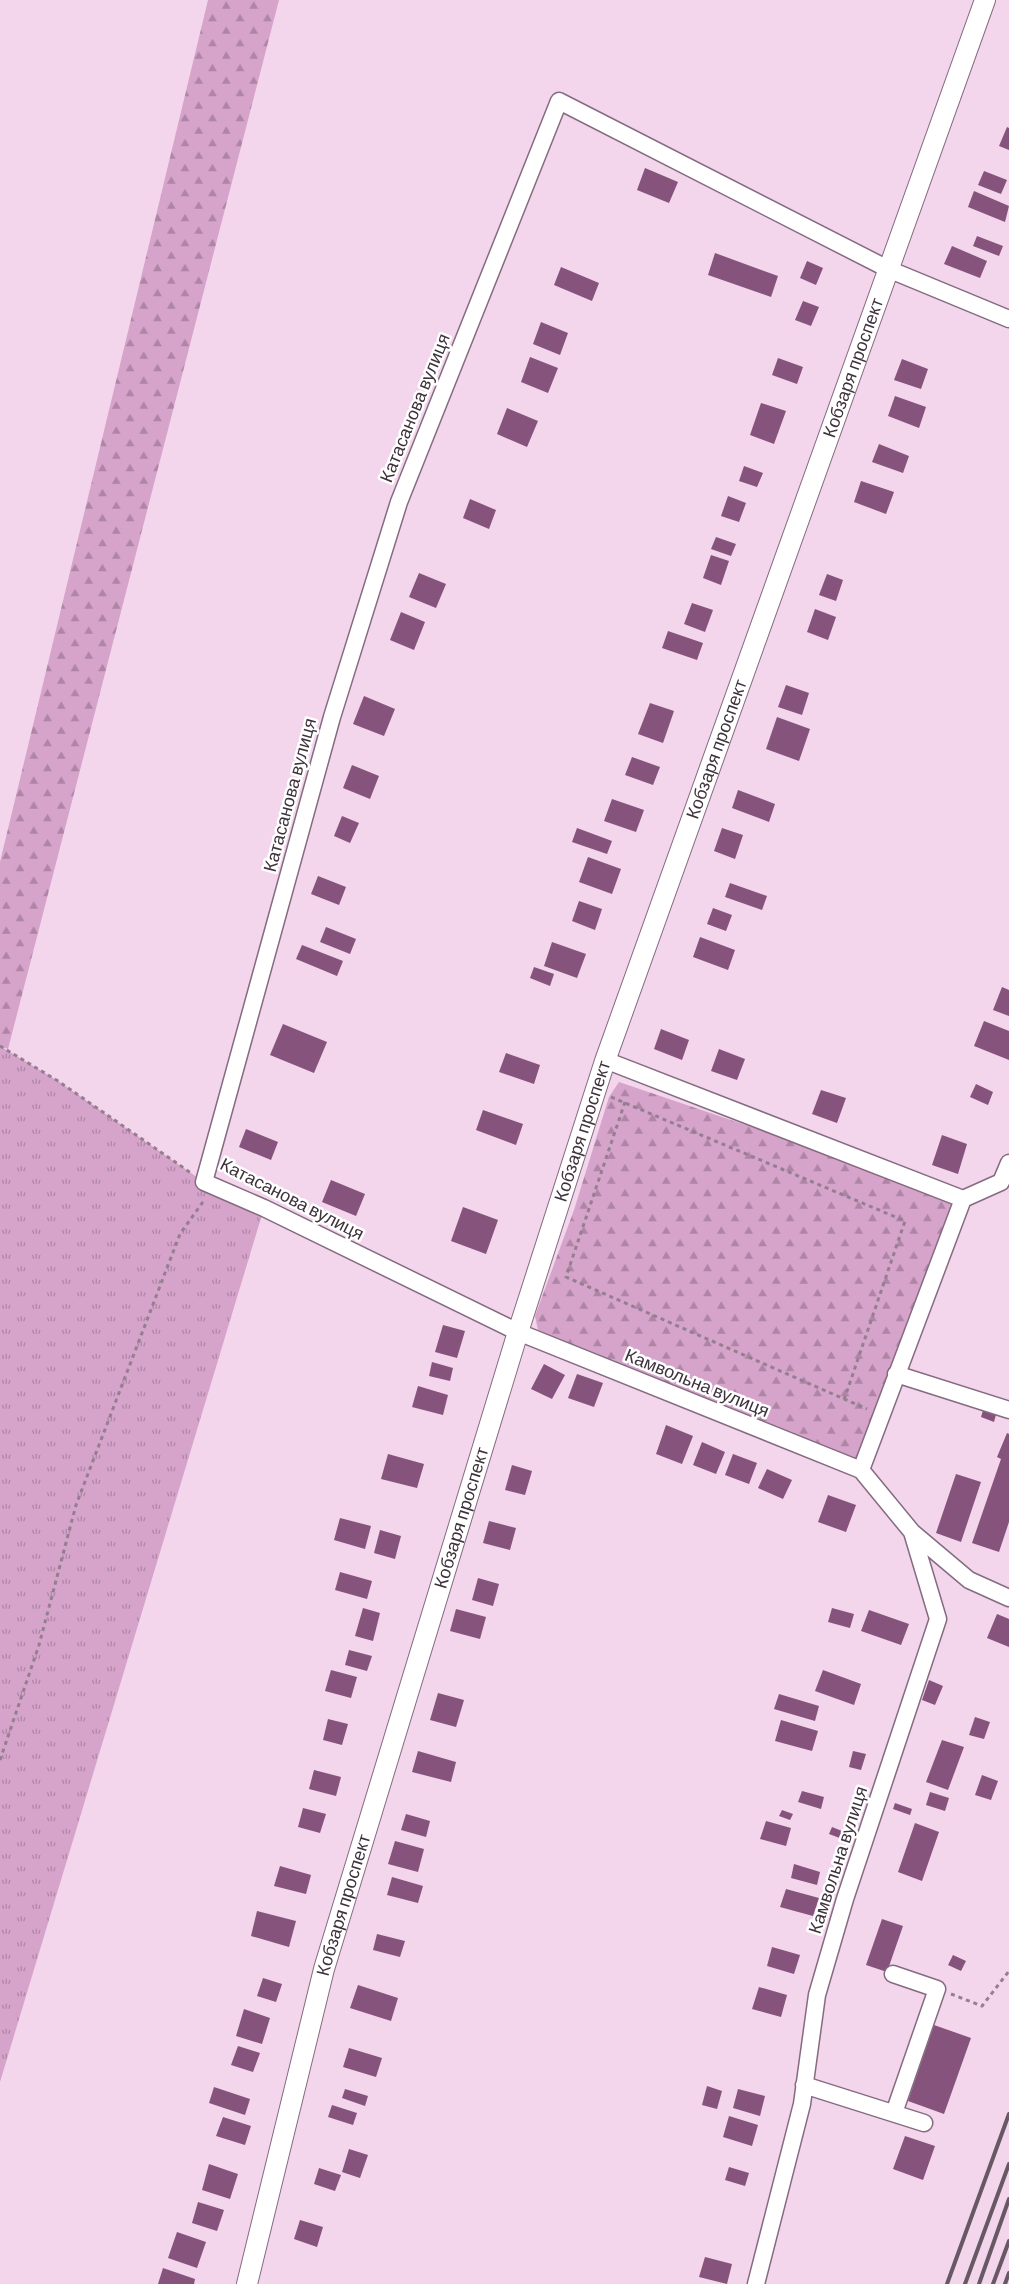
<svg xmlns="http://www.w3.org/2000/svg" width="1009" height="2284" font-family="Barlow,sans-serif">
<style>
.grass{fill:url(#grass-tufts)}
.forest{fill:url(#forest-firs)}
.building{fill:#85537c}
.lines{fill:none;stroke-linecap:round;stroke-linejoin:round}
.minor-casing{stroke:#856b80;stroke-width:19}
.major-casing{stroke:#856b80;stroke-width:22}
.path{stroke:#937f8f;stroke-width:3;stroke-dasharray:4 4;stroke-linecap:butt}
.minor{stroke:#fff;stroke-width:16}
.major{stroke:#fff;stroke-width:20}
.rail{stroke:#675864;stroke-width:4}
.labels{text-anchor:middle;stroke-width:5;stroke-linejoin:round;paint-order:stroke}
.street-label{font-size:18px;fill:#3e333c;stroke:#fff}
</style>
<defs>
<pattern id="grass-tufts" width="24" height="20" patternUnits="userSpaceOnUse" patternTransform="scale(1.25)"><rect width="24" height="20" fill="#d6a3cb"/><path d="M3 7l-1-3M5 7V3M7 7l1-3M15 17l-1-3M17 17v-4M19 17l1-3" fill="none" stroke="#af85a6"/></pattern>
<pattern id="forest-firs" width="22" height="20" patternUnits="userSpaceOnUse" patternTransform="scale(1.25)"><rect width="22" height="20" fill="#d6a3cb"/><path d="M5 1l3.5 6h-7zM16 11l3.5 6h-7z" fill="#af85a6"/></pattern>
</defs>
<rect width="100%" height="100%" fill="#f3d5ec"/>
<path class="grass" d="M0,1046L58,1081L204,1182L264,1208L0,2082Z"/>
<path class="forest" d="M208,0H279L8,1049L0,1046V862Z
M619,1082L963,1199L861,1470L538,1330L535,1316L574,1210L609,1097Z"/>
<path class="building" d="M1007,127L1009,128V150L999,146Z
M645,168L678,182L669,203L637,190Z
M984,171L1007,180L1001,194L978,185Z
M974,191L1009,206L1005,222L968,207Z
M977,236L1003,246L999,256L973,246Z
M952,246L987,261L980,278L944,264Z
M715,253L778,276L771,297L708,275Z
M807,261L823,268L816,285L800,278Z
M561,267L599,283L592,301L554,285Z
M803,301L819,307L811,326L795,320Z
M541,322L568,333L560,355L533,344Z
M530,357L558,368L548,393L521,382Z
M778,358L803,367L797,384L772,375Z
M902,359L928,369L921,389L894,380Z
M895,396L926,407L919,428L888,416Z
M761,403L786,411L774,444L750,435Z
M507,408L538,421L527,447L497,434Z
M879,444L909,456L903,473L872,462Z
M744,466L763,473L757,487L739,481Z
M861,481L894,492L886,514L854,502Z
M728,496L746,503L739,522L721,516Z
M470,499L496,510L489,529L463,518Z
M716,537L736,544L731,556L711,549Z
M711,555L729,561L721,585L703,578Z
M419,573L446,584L436,608L409,597Z
M827,574L843,580L836,601L819,595Z
M692,603L713,610L705,632L684,624Z
M815,609L836,617L828,640L807,632Z
M401,612L425,622L414,650L390,640Z
M668,631L703,643L697,660L662,648Z
M786,685L809,693L802,715L778,707Z
M364,696L395,709L384,736L353,724Z
M650,703L674,711L663,743L638,734Z
M777,717L810,729L799,761L766,749Z
M632,757L660,767L653,785L625,775Z
M352,765L379,776L370,799L343,788Z
M738,790L775,804L769,822L732,808Z
M612,799L644,810L636,832L604,821Z
M342,816L359,823L350,843L334,836Z
M577,828L612,841L607,854L572,842Z
M722,828L743,835L735,859L714,851Z
M588,857L621,869L612,894L579,882Z
M318,876L346,887L339,905L311,894Z
M730,883L767,896L762,910L725,897Z
M579,901L602,909L595,930L572,921Z
M713,908L732,915L726,931L707,924Z
M326,927L356,939L350,954L320,942Z
M700,937L735,950L728,970L693,957Z
M552,942L586,954L577,978L544,966Z
M302,945L343,961L337,976L296,959Z
M534,967L554,974L550,986L530,978Z
M1002,987L1009,990V1016L993,1010Z
M984,1021L1009,1031V1060L974,1046Z
M283,1024L327,1042L314,1073L270,1055Z
M661,1029L689,1040L682,1060L654,1049Z
M719,1049L745,1059L737,1080L711,1071Z
M506,1053L540,1065L534,1084L499,1072Z
M976,1084L993,1092L988,1105L970,1097Z
M821,1090L846,1098L837,1123L812,1114Z
M483,1110L523,1124L516,1145L476,1130Z
M246,1129L278,1142L271,1160L239,1147Z
M942,1135L967,1144L958,1174L932,1165Z
M331,1180L365,1194L356,1216L322,1202Z
M463,1207L498,1220L486,1254L451,1241Z
M443,1325L465,1331L457,1358L435,1352Z
M432,1362L453,1368L450,1381L429,1376Z
M544,1364L565,1375L552,1399L531,1389Z
M577,1374L603,1383L594,1407L568,1398Z
M418,1386L448,1395L443,1415L412,1407Z
M984,1407L997,1411L994,1422L981,1417Z
M666,1425L693,1436L682,1464L656,1454Z
M1007,1433L1009,1434V1522L999,1552L972,1543L1001,1459L997,1457Z
M702,1442L725,1452L716,1474L693,1465Z
M388,1454L424,1464L417,1488L381,1479Z
M733,1454L757,1463L749,1484L725,1475Z
M512,1465L532,1471L525,1495L505,1490Z
M767,1469L792,1480L783,1499L758,1488Z
M956,1474L981,1482L961,1542L936,1533Z
M828,1495L856,1505L846,1532L818,1522Z
M340,1518L371,1526L365,1549L334,1540Z
M489,1521L516,1528L510,1550L483,1543Z
M380,1530L401,1536L395,1559L374,1553Z
M340,1572L372,1581L367,1599L335,1590Z
M478,1578L499,1584L493,1606L472,1600Z
M363,1608L380,1613L373,1641L355,1636Z
M832,1608L854,1614L850,1628L828,1622Z
M456,1609L486,1617L480,1639L450,1631Z
M869,1610L909,1624L901,1645L861,1631Z
M997,1614L1009,1619V1647L987,1638Z
M349,1650L372,1656L367,1671L345,1665Z
M331,1670L357,1677L351,1698L325,1691Z
M823,1670L861,1684L854,1705L815,1691Z
M929,1680L943,1686L935,1705L922,1700Z
M438,1693L464,1700L456,1727L430,1720Z
M779,1694L819,1706L815,1721L774,1709Z
M975,1717L990,1722L984,1739L969,1735Z
M328,1719L348,1724L342,1745L323,1740Z
M781,1720L818,1731L812,1751L775,1741Z
M942,1740L964,1747L948,1790L926,1782Z
M418,1751L456,1762L451,1782L412,1772Z
M853,1751L866,1754L861,1770L849,1767Z
M314,1770L341,1777L336,1796L309,1789Z
M982,1775L998,1781L991,1800L975,1795Z
M802,1791L824,1797L821,1809L798,1802Z
M930,1792L949,1798L945,1811L926,1805Z
M895,1803L912,1809L910,1815L893,1809Z
M303,1808L326,1814L320,1833L298,1827Z
M782,1810L793,1814L790,1820L779,1816Z
M406,1814L430,1821L426,1837L401,1830Z
M766,1821L791,1828L786,1846L760,1839Z
M915,1823L939,1832L922,1881L898,1872Z
M832,1827L847,1833L845,1840L829,1834Z
M395,1841L424,1849L418,1872L388,1864Z
M794,1864L820,1872L817,1885L791,1878Z
M280,1866L311,1875L306,1894L274,1886Z
M392,1877L423,1886L418,1903L387,1895Z
M786,1889L819,1898L813,1916L780,1907Z
M257,1911L296,1921L289,1947L251,1936Z
M882,1919L903,1926L887,1972L866,1965Z
M377,1934L405,1941L400,1957L373,1950Z
M772,1947L800,1955L794,1974L767,1966Z
M953,1955L966,1961L961,1971L948,1965Z
M263,1978L282,1984L276,2002L257,1996Z
M358,1985L398,1998L391,2021L350,2008Z
M759,1987L787,1995L781,2017L752,2009Z
M244,2009L270,2018L262,2044L236,2036Z
M934,2025L971,2038L944,2114L908,2101Z
M238,2046L260,2053L253,2072L231,2065Z
M349,2048L382,2058L376,2077L343,2067Z
M707,2086L722,2091L717,2109L702,2105Z
M214,2087L250,2099L245,2115L209,2103Z
M345,2089L368,2096L365,2106L342,2098Z
M738,2089L765,2096L760,2116L733,2108Z
M332,2105L357,2113L353,2125L328,2117Z
M729,2116L758,2125L752,2146L723,2137Z
M223,2117L251,2126L245,2145L216,2136Z
M905,2136L935,2146L923,2180L893,2169Z
M349,2149L368,2155L360,2178L342,2172Z
M209,2164L238,2174L230,2199L202,2190Z
M729,2167L749,2173L745,2186L725,2180Z
M319,2168L341,2175L335,2191L314,2184Z
M198,2202L224,2210L217,2231L192,2223Z
M300,2220L323,2227L317,2247L294,2239Z
M177,2232L206,2242L197,2268L168,2258Z
M705,2257L732,2264L727,2284L699,2277Z
M163,2268L195,2279L194,2284H158Z"/>
<g class="lines">
<defs>
<path id="minor" d="M605,1060L963,1199
M896,1374L1009,1410
M861,1470L963,1199L1001,1182L1009,1163
M912,1532L969,1580L1009,1598
M893,1974L937,1989L894,2113
M804,2085L924,2123
M756,2284L802,2104L817,1995L845,1899L938,1619L912,1532L861,1470L518,1332L264,1208L204,1182L332,717L399,502L559,101L888,269L1009,319"/>
<g id="major">
<path id="s1" d="M247,2284L324,1969L518,1332L605,1061L985,0"/>
</g>
</defs>
<use href="#minor" class="minor-casing"/>
<use href="#major" class="major-casing"/>
<path class="path" d="M0,1046L58,1081L191,1173
M611,1097L905,1221L844,1400
M625,1102L566,1277L867,1409
M0,1760L39,1645L76,1505L180,1234L205,1199
M951,1994L982,2006L1009,1971"/>
<use href="#minor" class="minor"/>
<use href="#major" class="major"/>
<path class="rail" d="M947,2284L1009,2114
M965,2284L1009,2164
M979,2284L1009,2199
M993,2284L1009,2241
M1005,2284L1009,2273"/>
</g>
<g class="labels">
<g class="street-label">
<text dy="6" stroke="none"><textPath href="#s1" startOffset="2011">Кобзаря проспект</textPath></text>
<text transform="translate(415 408) rotate(-68)" y="6">Катасанова вулиця</text>
<text dy="6" stroke="none"><textPath href="#s1" startOffset="1606">Кобзаря проспект</textPath></text>
<text transform="translate(290 795) rotate(-75)" y="6">Катасанова вулиця</text>
<text dy="6" stroke="none"><textPath href="#s1" startOffset="1201">Кобзаря проспект</textPath></text>
<text transform="translate(292 1199) rotate(27)" y="6">Катасанова вулиця</text>
<text transform="translate(697 1383) rotate(22)" y="6">Камвольна вулиця</text>
<text dy="6" stroke="none"><textPath href="#s1" startOffset="796">Кобзаря проспект</textPath></text>
<text transform="translate(838 1860) rotate(-72)" y="6">Камвольна вулиця</text>
<text dy="6" stroke="none"><textPath href="#s1" startOffset="391">Кобзаря проспект</textPath></text>
</g>
</g>
</svg>
